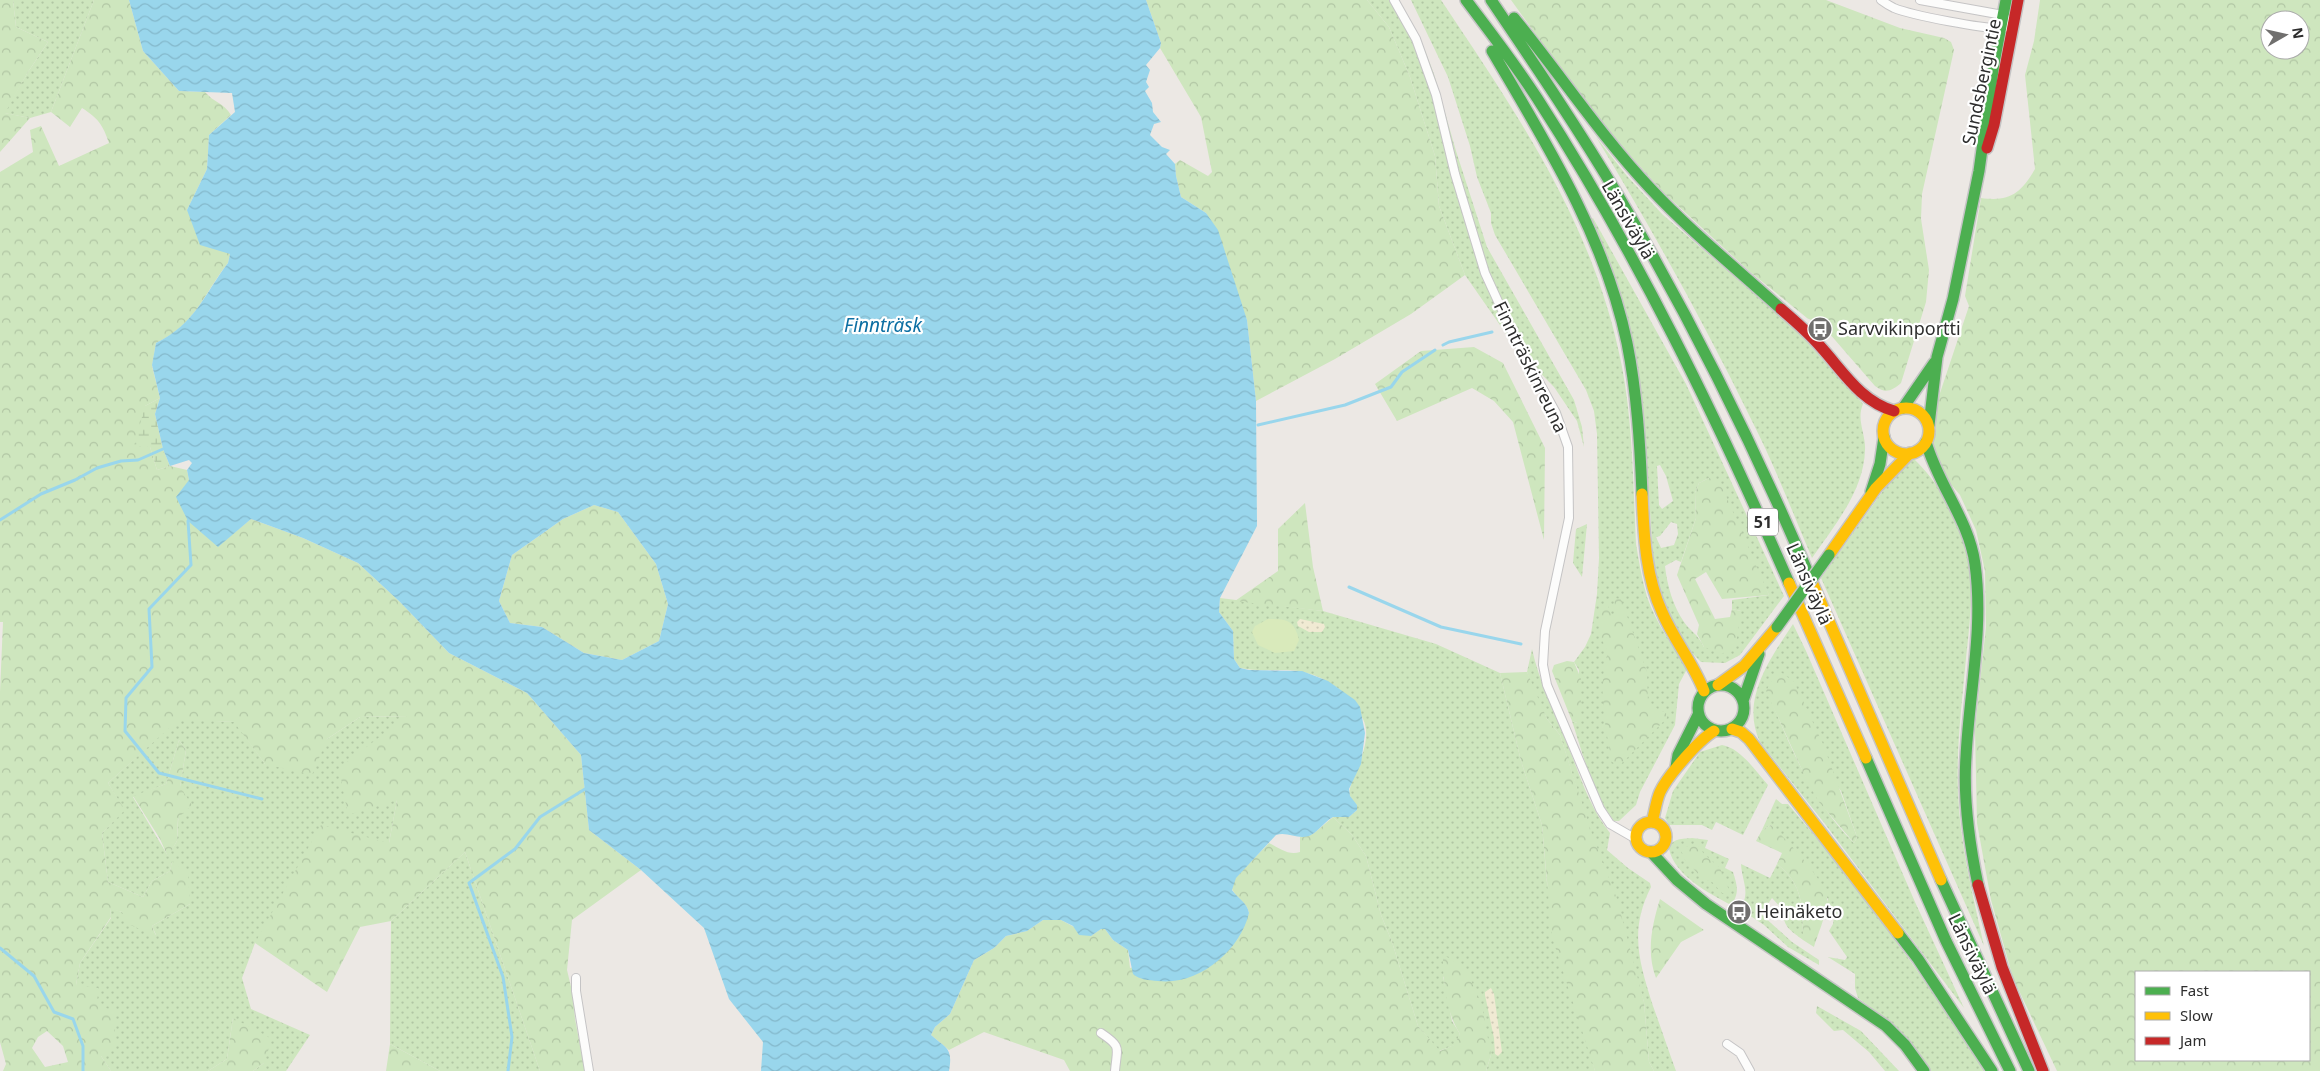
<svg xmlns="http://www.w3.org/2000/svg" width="2320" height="1071" font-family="'Noto Sans',sans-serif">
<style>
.green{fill:url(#green-dots);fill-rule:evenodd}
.forest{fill:url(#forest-crowns);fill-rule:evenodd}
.wetland{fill:url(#wetland-marsh)}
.sand{fill:url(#sand-dots)}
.pitch{fill:#d9eabb}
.water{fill:url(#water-waves);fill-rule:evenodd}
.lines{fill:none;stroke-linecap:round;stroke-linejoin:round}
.stream{stroke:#99d6ec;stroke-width:3}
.street-casing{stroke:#c5c4c5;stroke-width:10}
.fast-casing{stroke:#c5c4c5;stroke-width:14}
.slow-casing{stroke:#c5c4c5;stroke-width:14}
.jam-casing{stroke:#c5c4c5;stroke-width:14}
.street{stroke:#fcfcfb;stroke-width:8}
.fast{stroke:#4caf50;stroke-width:11}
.slow{stroke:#ffc107;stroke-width:11}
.jam{stroke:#c62828;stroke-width:11}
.fast-bridge-casing{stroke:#c5c4c5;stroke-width:14;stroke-linecap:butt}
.fast-bridge{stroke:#4caf50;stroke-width:11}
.labels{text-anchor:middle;stroke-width:4.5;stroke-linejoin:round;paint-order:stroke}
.shield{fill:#fff;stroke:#6d6d6d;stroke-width:1}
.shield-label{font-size:16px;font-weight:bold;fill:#2e2e2e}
.street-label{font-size:18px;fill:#2e2e2e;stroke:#fff}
.poi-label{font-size:18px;fill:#2e2e2e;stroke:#fff;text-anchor:start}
.water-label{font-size:19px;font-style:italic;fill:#0d6fa3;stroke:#fff}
</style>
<defs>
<pattern id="green-dots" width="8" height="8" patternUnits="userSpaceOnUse" patternTransform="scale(1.25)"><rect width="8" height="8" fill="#cee6be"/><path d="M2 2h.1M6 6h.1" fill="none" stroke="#b1c6a4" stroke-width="1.8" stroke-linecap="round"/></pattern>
<pattern id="forest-crowns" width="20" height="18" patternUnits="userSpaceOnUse" patternTransform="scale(1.25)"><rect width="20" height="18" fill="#cee6be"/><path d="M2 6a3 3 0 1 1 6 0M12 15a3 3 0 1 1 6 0" fill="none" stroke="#b1c6a4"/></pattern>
<pattern id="wetland-marsh" width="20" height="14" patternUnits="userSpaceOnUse" patternTransform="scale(1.25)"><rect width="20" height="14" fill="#cee6be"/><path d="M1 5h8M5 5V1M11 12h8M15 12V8" fill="none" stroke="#b1c6a4"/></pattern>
<pattern id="sand-dots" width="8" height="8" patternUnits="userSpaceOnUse" patternTransform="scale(1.25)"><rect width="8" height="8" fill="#f0ead3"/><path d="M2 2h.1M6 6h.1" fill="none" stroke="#cec9b5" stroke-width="1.8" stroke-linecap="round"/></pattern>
<pattern id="water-waves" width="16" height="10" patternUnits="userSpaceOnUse" patternTransform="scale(1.25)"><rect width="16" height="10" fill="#99d6ec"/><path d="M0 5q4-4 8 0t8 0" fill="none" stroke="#84b8cb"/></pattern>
</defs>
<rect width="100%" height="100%" fill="#ece8e4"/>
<path class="green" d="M13,0H94L51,112L30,118L4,113L28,72L48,42L16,27Z
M1367,0H1399L1424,48L1434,74L1456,151L1487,247L1574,400L1582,427L1584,447L1577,421L1554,387L1516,348L1465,275L1439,206L1435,156L1410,77L1389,27Z
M1411,0H1441C1519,117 1595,226 1622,367C1633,425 1633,485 1636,544C1639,562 1642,580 1647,597C1656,623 1673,646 1687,669L1679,684L1675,725L1640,792L1636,805L1619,821H1614C1592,793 1583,754 1572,721L1577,723L1579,670L1574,662L1585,647L1591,634L1597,594L1599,558L1597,434L1594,411L1586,390L1495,235L1491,223V213L1477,177L1470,146L1448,77Z
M1596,137L1627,176L1662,214L1797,331L1863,404C1856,420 1866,434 1865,450C1864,491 1834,526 1812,558C1792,511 1774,464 1751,419C1704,323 1652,229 1596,137Z
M1593,218L1686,384L1784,596L1740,655L1725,663L1701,662L1693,654L1668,614L1655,582L1644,426L1591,219ZM1660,465L1666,476L1673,501L1662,509L1659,505L1657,466ZM1709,478L1769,595L1732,600V609L1741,611L1704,647C1697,633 1692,633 1684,622C1673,606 1667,585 1665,566L1676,560L1681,562L1696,518L1695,493L1699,483ZM1671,522L1677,524L1678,534L1674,545L1661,548L1656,537L1660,536Z
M1913,458C1944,487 1968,535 1971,578C1972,605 1969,631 1966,658C1962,703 1956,748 1958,793C1960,845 1973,895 1984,946L1821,578L1902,464Z
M1587,524L1582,577L1573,563L1576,529Z
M1220,598L1323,611L1436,644L1500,673L1521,761L1542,825L1547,883L1595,1071H1486L1491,1055L1443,976L1452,1021L1460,1034L1455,1045L1439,1051L1418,1026L1392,942L1381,915L1366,856L1352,835L1333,817H1349L1357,810V805C1355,803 1351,799 1350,796C1345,784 1376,745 1363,719C1347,688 1316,669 1282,670C1268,670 1254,671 1240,668L1234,659L1233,631L1219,612Z
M1793,624L1806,651L1915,902L1964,1008L1825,824L1760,742C1740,700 1770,659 1793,624ZM1767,691L1841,791L1857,837L1854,843C1811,801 1790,745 1767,691Z
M1532,649C1539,681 1554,712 1567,743C1579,773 1589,807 1610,833L1607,850L1628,868L1650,883L1651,887C1629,930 1639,962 1653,1006C1661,1028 1668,1049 1676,1071H1654L1649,1062L1644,1002L1560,735L1547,719L1532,688L1527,672Z
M408,716L397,800L389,843L255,943L242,978L251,1009L310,1035L286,1071H253L264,1063L233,1018L227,1059L208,1071H111L101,1056L97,1005L76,985L80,963L111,918L110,908L122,912L156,935L152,926L190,904L172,862L170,871L152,881L143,897L108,882L102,833L124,810L108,783L178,719L235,722L265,764L327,739L360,717ZM179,740L186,750L180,787L177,841L168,856L133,797L166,784Z
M1722,745C1741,748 1756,772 1768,785L1743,835L1716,822L1712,830L1702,825H1669L1665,818L1673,791L1700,752Z
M1776,799L1782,804H1788C1860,888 1925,979 1986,1071H1931L1886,1019L1858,998L1855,988V974L1828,957L1845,960L1847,957L1829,931L1833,924L1834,917L1831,916L1821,921L1828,899L1771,825L1762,830Z
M1692,838L1708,840L1705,848L1729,859L1725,868L1733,872C1737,885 1740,893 1731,905C1709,893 1675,876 1669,849C1671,838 1683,839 1692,838Z
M465,852L540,1071H440L390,1044L391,921Z
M1741,864L1770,878L1777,864C1804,885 1803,909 1803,940C1792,931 1782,927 1784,911L1772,898L1761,914L1792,942L1819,960V965L1788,947L1764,925L1740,909C1751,892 1742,882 1741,864Z
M1817,1006L1861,1031L1899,1071H1885L1869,1052L1843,1030L1834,1031L1816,1013Z"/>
<path class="forest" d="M0,0H13L16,27L48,42L28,72L5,113L30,118L0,152Z
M94,0H129L143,51L179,91L205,92C213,102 224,103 231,115L209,135L207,169L187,210L230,254L228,263C202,296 197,323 156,343L152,366L160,398L145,406L150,447L157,470L170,466L187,470L189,480L218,546L251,519L303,538L358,563L400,602L449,653L527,693L581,755L589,830L641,870L572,920L567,970L573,995L575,1019L585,1071H540L465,852L391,921L360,927L327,992L255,943L321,825L389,843L397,800L348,815L339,768L407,716L360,717L327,739L312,775L265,764L234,722L178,720L108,783L125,810L102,833L108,882L143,897L152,881L170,871L172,861L188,874L190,904L152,926L156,936L128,924L122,912L110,909L111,917L80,963L76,985L98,988L97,1005L115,1011V1045L101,1056L111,1071H3L6,1064L0,1042V692L3,622H0V172L33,152L30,130L41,126L59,166L109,143C103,125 98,118 82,108L70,127L51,112ZM47,1031L63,1046L68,1062L45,1067L32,1048L38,1037Z
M1146,0H1367L1389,27L1410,77L1435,156L1439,206L1465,275L1411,314L1335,359L1256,401L1247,320L1206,213L1181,197L1176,176L1175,164L1180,160L1208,176L1212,172L1201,117L1160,48L1161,43Z
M1511,0H1826L1900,28L1944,38L1951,42L1954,50L1922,194L1921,219L1929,270L1926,302L1901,383C1892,391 1885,394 1875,386L1822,325L1807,318L1749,271L1664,193L1618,142L1568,79Z
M2040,0H2320V1071H2057L2013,978L1991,900L1977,823L1975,729L1986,627L1985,571L1976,530L1960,495L1948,481L1933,446L1936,428L1935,408L1969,306L1965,296L1981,198C2010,202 2021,193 2035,169L2025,75L2034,41ZM2270,20H2300V50H2270ZM2136,972H2309V1060H2136Z
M1474,347L1503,363L1545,448L1544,540L1513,422L1494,401L1472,388L1397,421L1375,384L1421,351Z
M1709,478L1720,482L1769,595L1722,599L1706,572L1695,579L1715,619L1730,617L1732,609L1741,611L1736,644L1722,654L1704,647L1697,634L1699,625L1677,575L1696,518L1695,493L1699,483Z
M1305,503L1313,567L1323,611L1235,601L1278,571V529Z
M594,505L618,512L656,564L668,604L659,641L622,660L584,653L542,627L510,623L499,601L512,555L563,519Z
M1614,598L1621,599L1647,672L1648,704L1666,713L1667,718L1619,766L1612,762C1605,725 1597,689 1608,652L1601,638V605L1607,603L1613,619H1616Z
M1567,661L1574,662L1581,679V720L1577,723L1572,721L1552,671L1554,665Z
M1778,670L1794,682L1823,744L1857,837L1854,843L1819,802L1808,783L1766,691Z
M1527,672L1547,719L1560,735L1592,834L1617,899L1644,1002L1649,1062L1654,1071H1595L1552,937L1542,825L1521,761L1500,673Z
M179,740L186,750L180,787L192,805L178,818L177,841L168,857L160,839L133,796L166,784Z
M1333,817L1352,835L1366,856L1381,915L1392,942L1418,1026L1440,1051L1454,1045L1460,1034C1446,1012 1443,983 1443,957H1447L1466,969L1482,1006L1491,1055L1486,1071H1070L1064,1060L984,1032L949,1050L931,1035L935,1027L950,1014L974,960L994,948L1006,936L1027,931L1043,920H1061L1091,936L1101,929H1105L1113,940L1128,950L1130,968L1237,940L1249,913C1247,902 1237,899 1232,889L1235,878L1269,843C1279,848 1289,856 1300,852V837L1313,834Z
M1771,825C1785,838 1825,880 1827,898C1829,909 1817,936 1814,947L1803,940C1803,909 1804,885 1777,864L1782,853L1756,841L1762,830Z
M1697,844L1704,854L1720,868L1731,895L1722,893L1712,882L1702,878L1685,860L1680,848Z
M1660,899L1704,930L1681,942L1656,978C1646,952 1652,925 1660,899Z
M233,1018L272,1039L264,1063L253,1071H208L227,1059Z
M390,1044L440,1071H386Z"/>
<path class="wetland" d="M160,398L155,414L163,449L170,466L157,470L150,447L134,446L145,406Z"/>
<path class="sand" d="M1300,619L1324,624L1325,627L1322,632H1309L1298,626L1297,622Z
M1491,988L1494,994L1502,1052L1498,1056L1495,1054L1494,1038L1485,995V992Z"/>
<path class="pitch" d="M1268,619C1287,619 1294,620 1299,640L1294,651L1275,653L1258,645L1252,632L1255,626Z"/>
<path class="water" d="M129,0H1146L1161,43L1160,48L1146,65L1150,70L1146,82L1149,87L1145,91L1152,103L1153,112L1161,122L1154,124L1150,135L1162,147L1170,150L1166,154L1175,164L1176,176L1181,197L1206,213L1218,230L1247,320L1256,401L1257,526L1220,598L1219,612L1233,631L1234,659L1240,668L1249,670L1302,671L1328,681L1355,700L1360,707L1365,733L1361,764L1349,789L1350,796L1357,805V810L1349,817H1333C1325,821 1319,831 1311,835C1299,841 1288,831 1276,835L1236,878L1232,890C1238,899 1247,902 1249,913C1240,951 1198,986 1158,981C1148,980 1140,980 1133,974L1128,950L1113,940L1105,929H1101L1091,936L1079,935L1073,926L1061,920H1043L1027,931L1006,936L994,948L974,960L950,1014L935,1027L931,1035C947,1049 953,1048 949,1071H761L763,1042L729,999L704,928L641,870L589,830L581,755L527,693L449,653L400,602L358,563L303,538L251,519L218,547L188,521L176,497L189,480L187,470L192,463L189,460L170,466L163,449L155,414L160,398L152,365L156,343C196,323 203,296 228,263L230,254L200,245L187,210L207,169L209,135L235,112L232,93L179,91L143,51ZM594,505L618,512L656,564L668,604L659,641L622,660L584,653L542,627L510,623L499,601L512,555L563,519Z"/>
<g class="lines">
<path class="stream" d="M1443,345L1449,342L1492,332
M1258,425L1345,405L1391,387L1402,372L1435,350
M0,520L41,494L75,480L97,468L121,461L138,460L163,449
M188,521L191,565L149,609L152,667L126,698L125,731L159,773L262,799
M1349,587L1441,627L1521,644
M0,948L34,976L54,1012L73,1019L83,1046V1071
M508,1071L512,1037L503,977L469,883L515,849L540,817L585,789"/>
<defs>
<path id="street" d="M1394,0L1416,39L1436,95L1455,174L1485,273L1513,334L1556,413L1568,447L1569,518L1545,631L1543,665L1547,685L1600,809L1610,824L1636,839
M1881,0C1885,3 1890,6 1894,8C1911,15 1987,30 2004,28
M1920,0L2003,15L2013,26
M576,978V991L589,1071
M1101,1033C1122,1047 1117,1047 1115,1071
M1727,1044L1740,1053L1750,1071"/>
<path id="fast" d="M1466,0C1490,32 1515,64 1537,98C1636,251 1716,416 1789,583
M1491,0C1535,65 1579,130 1619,197C1692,321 1756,450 1812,582
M1514,18C1560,74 1600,135 1650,188C1690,231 1737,269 1781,309
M1492,51C1546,143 1605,237 1627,343C1637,393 1640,444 1642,494
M1903,408L1934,363
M1929,425L1937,357L1953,299L1979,171L1994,63L2006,0
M1926,442C1938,485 1969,520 1975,564C1984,629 1969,693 1966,757C1963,800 1969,842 1978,885
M1871,492L1880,464L1884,437
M1698 708a23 23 0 1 1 46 0a23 23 0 1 1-46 0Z
M1743,701L1759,654
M1866,758L1946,941L2010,1071
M1676,767L1678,755L1698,715
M1651,852L1677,880L1706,904L1886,1026L1905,1045L1924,1071
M1941,880L2029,1071
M1898,933L1918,959L1992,1071"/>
<path id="slow" d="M1883 431a23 23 0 1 1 46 0a23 23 0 1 1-46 0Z
M1642,494C1644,534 1645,575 1662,612C1674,640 1693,663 1704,691
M1829,555L1876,488L1910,453
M1812,582L1941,880
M1789,583L1866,758
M1718,685L1744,666L1777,627
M1732,729L1741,732L1749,739L1898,933
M1652,822C1655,812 1656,801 1660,792C1668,775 1699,740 1714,731
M1636 837a15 15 0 1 1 30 0a15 15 0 1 1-30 0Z"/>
<path id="jam" d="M1987,148L1994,125L2018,0
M1781,309C1795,321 1809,333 1820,346C1843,371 1860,401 1894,411
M1978,885L2002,967L2043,1071"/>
</defs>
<use href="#street" class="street-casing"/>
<use href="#fast" class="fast-casing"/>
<use href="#slow" class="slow-casing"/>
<use href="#jam" class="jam-casing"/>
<use href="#street" class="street"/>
<use href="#fast" class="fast"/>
<use href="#slow" class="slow"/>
<use href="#jam" class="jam"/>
<defs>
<path id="fast-bridge" d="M1777,627L1829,555"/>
</defs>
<use href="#fast-bridge" class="fast-bridge-casing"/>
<use href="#fast-bridge" class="fast-bridge"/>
</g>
<defs>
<symbol id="bus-disc" viewBox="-11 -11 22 22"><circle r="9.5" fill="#706f6e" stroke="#fff"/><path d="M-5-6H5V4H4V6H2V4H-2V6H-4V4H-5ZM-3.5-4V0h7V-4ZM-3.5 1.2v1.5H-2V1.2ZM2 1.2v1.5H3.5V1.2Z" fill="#fff"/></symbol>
</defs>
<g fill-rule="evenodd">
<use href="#bus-disc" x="1806" y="315" width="28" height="28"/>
<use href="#bus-disc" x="1725" y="898" width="28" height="28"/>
</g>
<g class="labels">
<rect class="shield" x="1748" y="508.5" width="30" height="27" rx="4"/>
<g class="shield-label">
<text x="1763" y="528">51</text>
</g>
<g class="street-label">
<text transform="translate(1982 82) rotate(-78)" y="6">Sundsbergintie</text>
<text transform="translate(1628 220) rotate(60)" y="6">Länsiväylä</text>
<text transform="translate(1530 367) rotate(64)" y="6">Finnträskinreuna</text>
<text transform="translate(1809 584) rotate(66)" y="6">Länsiväylä</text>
<text transform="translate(1972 954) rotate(64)" y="6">Länsiväylä</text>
</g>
<g class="poi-label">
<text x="1838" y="335">Sarvvikinportti</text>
<text x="1756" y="918">Heinäketo</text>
</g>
<g class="water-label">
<text x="883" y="332">Finnträsk</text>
</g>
</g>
<rect x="2135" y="971" width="175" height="90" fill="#ffffff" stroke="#ababab"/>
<rect x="2145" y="987" width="25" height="8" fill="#4caf50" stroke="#ababab"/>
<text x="2180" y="996" font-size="15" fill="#2e2e2e">Fast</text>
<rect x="2145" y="1012" width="25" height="8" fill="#ffc107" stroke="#ababab"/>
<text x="2180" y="1021" font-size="15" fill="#2e2e2e">Slow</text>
<rect x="2145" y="1037" width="25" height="8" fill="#c62828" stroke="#ababab"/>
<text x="2180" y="1046" font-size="15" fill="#2e2e2e">Jam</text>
<g transform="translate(2285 35) rotate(81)"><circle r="24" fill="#ffffff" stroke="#ababab"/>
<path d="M0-4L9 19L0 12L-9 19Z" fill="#706f6e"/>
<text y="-8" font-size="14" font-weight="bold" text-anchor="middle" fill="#2e2e2e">N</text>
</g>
</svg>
